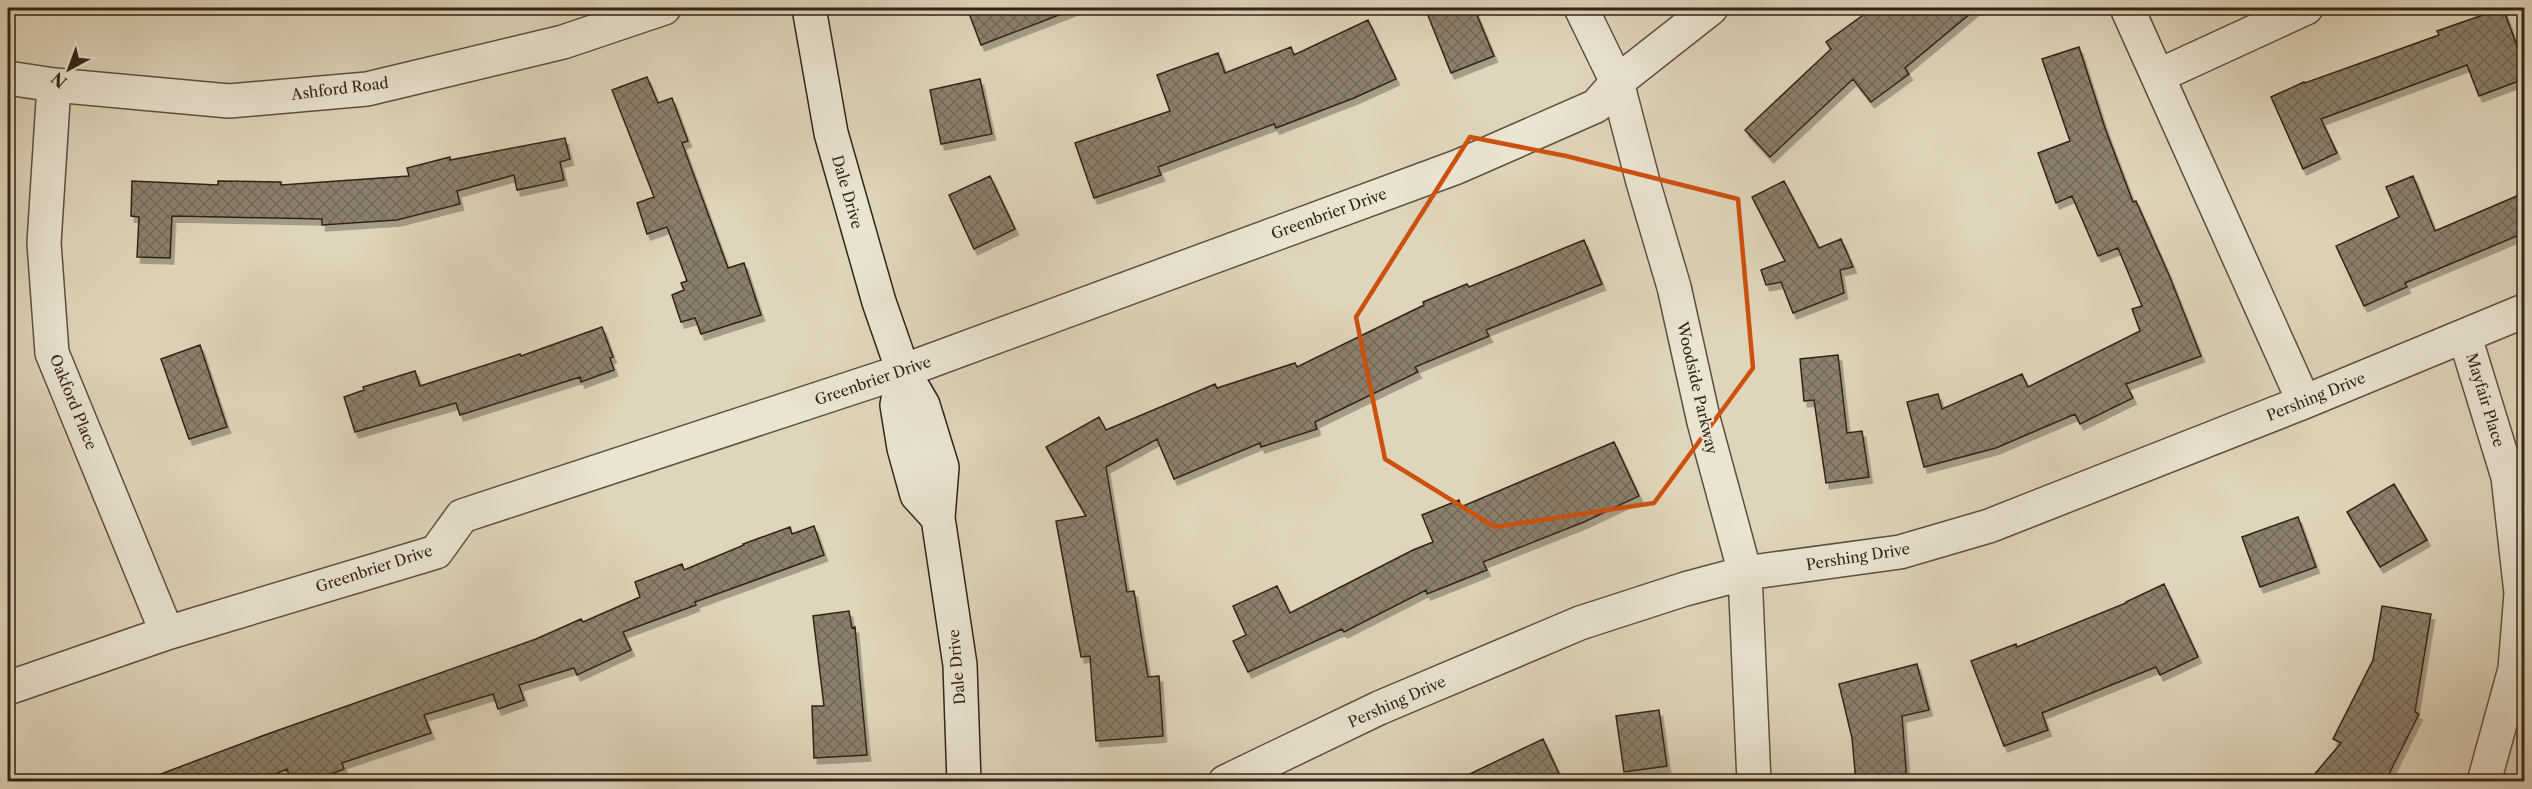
<svg xmlns="http://www.w3.org/2000/svg" width="2532" height="789" font-family="'Libre Caslon Text',serif">
<style>
.building{fill:url(#building-cross-hatch);stroke:#322419;stroke-width:1.5;filter:url(#shadow)}
.lines{fill:none;stroke-linecap:round;stroke-linejoin:round}
.street-casing{stroke:#5d5041;stroke-width:36}
.secondary-casing{stroke:#322419;stroke-width:36}
.street{stroke:#eae4d2;stroke-width:33}
.secondary{stroke:#eae4d2;stroke-width:33}
.marked{fill:none;stroke:#cd510e;stroke-width:4.5;stroke-linejoin:round}
.labels{text-anchor:middle;stroke-width:4.5;stroke-linejoin:round;paint-order:stroke}
.street-label{font-size:15px;fill:#322419;stroke:#eae4d2}
</style>
<defs>
<pattern id="building-cross-hatch" width="8" height="8" patternUnits="userSpaceOnUse" patternTransform="scale(1.5)"><rect width="8" height="8" fill="#8c806d"/><path d="M0 0l8 8M0 8l8-8" fill="none" stroke="#736959"/></pattern>
<filter id="shadow"><feDropShadow dx="3.5" dy="6" stdDeviation="0" flood-color="#0004"/></filter>
</defs>
<rect width="100%" height="100%" fill="#dfd5ba"/>
<filter id="stains"><feTurbulence type="fractalNoise" baseFrequency=".00333" numOctaves="4"/><feColorMatrix values="0 0 0 0 .2 0 0 0 0 .09 0 0 0 0 .02 0 0 0 .5 -.17"/></filter>
<radialGradient id="worn" r=".72"><stop offset=".6" stop-color="#630" stop-opacity="0"/><stop offset="1" stop-color="#630" stop-opacity=".3"/></radialGradient>
<path class="building" d="M967,8H1072V10L981,45Z
M1425,8H1474L1494,56L1451,73Z
M1873,8H1977L1905,68L1909,74L1871,102L1853,79L1770,157L1745,130L1831,49L1826,42Z
M2503,8L2524,65V79L2479,96L2467,65L2321,119L2337,153L2303,169L2271,97L2304,82L2305,83L2439,35L2437,31Z
M1368,20L1396,79L1354,98L1276,128L1274,124L1158,167L1161,175L1094,198L1075,143L1170,111L1157,75L1218,53L1225,73L1291,47L1294,55Z
M2079,47L2105,128L2133,202L2136,201L2169,275L2201,356L2126,384L2133,398L2080,424L2075,414L1996,448L1924,467L1907,402L1938,394L1942,409L2022,374L2028,387L2140,331L2132,309L2142,306L2118,248L2098,256L2072,196L2056,203L2038,153L2070,141L2042,59Z
M647,77L658,103L672,98L688,141L682,143L728,268L744,263L761,315L701,334L695,318L681,322L672,295L684,290L681,283L687,281L667,227L647,234L637,203L654,197L612,90Z
M980,79L992,134L941,144L930,90Z
M565,138L570,159L560,162L564,180L517,190L514,175L457,191L460,204L397,220L322,225V219L172,216L170,258L137,257L139,217L131,216L132,181L218,185V181L281,182V185L409,176L407,168L450,157V160Z
M990,176L1015,229L974,249L949,195Z
M2413,176L2435,231L2524,193V233L2405,283L2407,287L2364,306L2336,246L2399,217L2386,187Z
M1784,181L1819,248L1841,239L1853,267L1840,270L1844,293L1793,313L1781,282L1766,285L1761,270L1785,261L1752,197Z
M1584,240L1602,284L1486,330L1489,336L1415,367L1418,372L1315,422L1317,429L1261,447L1260,443L1174,479L1157,439L1106,467L1127,592L1134,591L1148,677L1159,676L1163,736L1096,741L1090,656L1081,657L1056,521L1086,516L1046,447L1099,417L1106,430L1215,384L1217,388L1295,363L1297,367L1424,305L1423,302L1467,284L1469,287Z
M602,327L613,357L610,358L614,370L581,382L580,377L460,415L456,403L355,432L344,397L364,390L363,387L415,371L420,386L520,354L521,356Z
M200,345L227,427L189,439L161,359Z
M1838,355L1847,433L1862,431L1869,477L1826,483L1814,400L1804,401L1800,359Z
M1614,442L1639,496L1584,522L1483,562L1487,570L1427,594L1426,590L1344,632L1342,629L1248,672L1233,641L1246,635L1233,606L1277,586L1290,613L1413,550L1433,542L1422,515L1459,500L1461,507Z
M2394,484L2427,540L2380,567L2347,512Z
M2298,517L2316,567L2260,587L2242,537Z
M814,526L824,555L695,602L696,605L623,632L631,650L577,675L574,668L519,685L524,700L498,709L493,694L424,715L431,733L342,763L344,769L311,782H291L287,769L256,782H150V778L262,736L536,639L581,619L583,622L640,597L635,582L682,564L684,570L744,545L743,544L790,527L792,534Z
M2164,584L2198,657L2160,675L2156,667L2042,713L2048,730L2004,746L1971,661L2016,644L2017,647L2126,603V602Z
M2382,606L2431,614L2415,712L2419,714L2385,782H2308L2341,743L2333,739L2373,660Z
M849,611L852,628L855,627L867,755L814,758L812,706H824L813,616Z
M1917,664L1929,710L1902,716L1907,782H1856L1852,738L1839,684Z
M1659,710L1667,766L1624,772L1616,716Z
M1543,739L1563,782H1453Z"/>
<g class="lines">
<defs>
<path id="street" d="M1581,8L1617,82L1643,182L1674,287L1704,422L1745,573L1754,782
M2127,8L2304,402
M2158,76L2306,8
M8,78L54,85L229,101L367,89L563,42L664,8
M54,85L44,243L52,353L167,633
M2465,337L2508,477L2521,593L2515,669L2484,782
M8,688L167,633L436,552L462,516L903,371L1457,167L1596,106L1617,82L1711,8
M1225,782L1379,708L1580,623L1685,589L1745,573L1900,552L1989,526L2304,402L2524,311"/>
<path id="secondary" d="M809,8L831,133L879,302L903,371L923,405L942,467L938,518L960,665L964,782
M903,371L897,405L904,448L917,495L938,518"/>
</defs>
<use href="#street" class="street-casing"/>
<use href="#secondary" class="secondary-casing"/>
<use href="#street" class="street"/>
<use href="#secondary" class="secondary"/>
</g>
<path class="marked" d="M1470,137L1566,156L1738,199L1753,368L1654,503L1495,527L1385,459L1356,317Z"/>
<g class="labels">
<g class="street-label">
<text transform="translate(340 89) rotate(-7)" y="5">Ashford Road</text>
<text transform="translate(847 192) rotate(74)" y="5">Dale Drive</text>
<text transform="translate(1329 214) rotate(-20)" y="5">Greenbrier Drive</text>
<text transform="translate(873 381) rotate(-19)" y="5">Greenbrier Drive</text>
<text transform="translate(1697 388) rotate(77)" y="5">Woodside Parkway</text>
<text transform="translate(2316 397) rotate(-22)" y="5">Pershing Drive</text>
<text transform="translate(2485 400) rotate(73)" y="5">Mayfair Place</text>
<text transform="translate(73 402) rotate(68)" y="5">Oakford Place</text>
<text transform="translate(1858 557) rotate(-9)" y="5">Pershing Drive</text>
<text transform="translate(374 569) rotate(-18)" y="5">Greenbrier Drive</text>
<text transform="translate(957 667) rotate(-95)" y="5">Dale Drive</text>
<text transform="translate(1397 702) rotate(-24)" y="5">Pershing Drive</text>
</g>
</g>
<rect width="2532" height="789" fill="none" stroke="#dfd5ba" stroke-width="30"/>
<rect x="9" y="9" width="2514" height="771" fill="none" stroke="#322419" stroke-width="3"/>
<rect x="15" y="15" width="2502" height="759" fill="none" stroke="#322419" stroke-width="1.5"/>
<g transform="translate(69 69) rotate(221)" stroke="#eae4d2" stroke-width="4.5" paint-order="stroke">
<path d="M0-4.5L10 22L0 15L-10 22Z" fill="#322419"/>
<text y="-9" font-size="16" font-weight="bold" text-anchor="middle" fill="#322419">N</text>
</g>
<rect width="100%" height="100%" filter="url(#stains)"/>
<rect width="100%" height="100%" fill="url(#worn)"/>
</svg>
